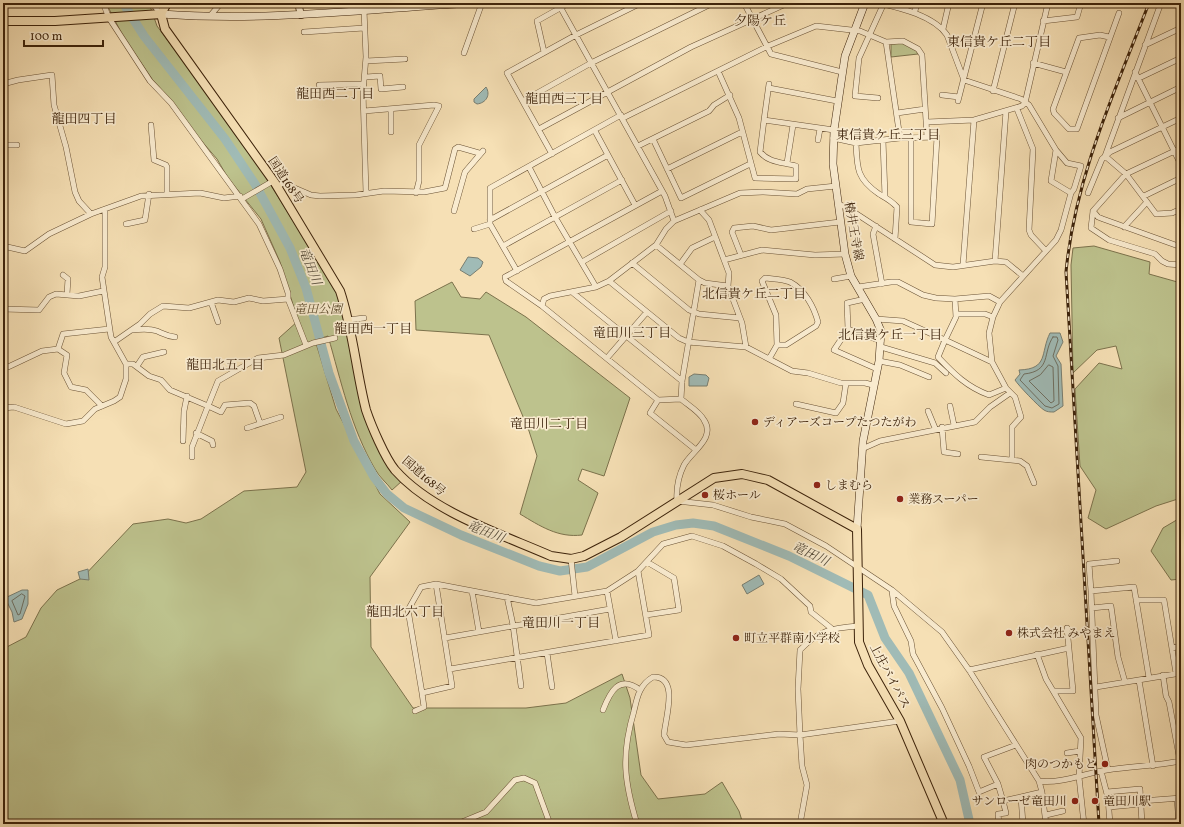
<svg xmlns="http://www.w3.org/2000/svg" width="1184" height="827" font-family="Vollkorn,'Noto Serif JP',serif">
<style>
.green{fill:#bdc28d;stroke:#7c724c}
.water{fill:#a0bbb6;stroke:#787e71}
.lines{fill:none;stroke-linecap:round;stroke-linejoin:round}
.shore{stroke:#6e6e60;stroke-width:1}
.river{stroke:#a0bbb6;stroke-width:9}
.minor-casing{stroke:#6a5235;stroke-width:6}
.tertiary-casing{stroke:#6a5235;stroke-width:8}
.secondary-casing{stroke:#3c220a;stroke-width:8}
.trunk-casing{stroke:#3c220a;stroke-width:10}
.minor{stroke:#f9ebcf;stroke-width:5}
.tertiary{stroke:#f9ebcf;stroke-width:6}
.secondary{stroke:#f9ebcf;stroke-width:7}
.trunk{stroke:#f6e0b5;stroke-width:8}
.rail-casing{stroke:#3c220a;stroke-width:3}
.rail{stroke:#f9ebcf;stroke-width:1.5;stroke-dasharray:4.5;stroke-linecap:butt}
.poi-dot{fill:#8f2418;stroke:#f9ebcf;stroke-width:1.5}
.labels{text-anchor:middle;stroke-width:3.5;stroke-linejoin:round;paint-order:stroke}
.street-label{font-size:12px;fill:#3c220a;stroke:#f9ebcf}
.park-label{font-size:12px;font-style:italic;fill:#5c4a2b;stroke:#f9ebcf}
.poi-label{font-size:12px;fill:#3c220a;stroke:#f9ebcf;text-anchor:start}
.neighbourhood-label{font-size:13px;fill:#3c220a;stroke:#f9ebcf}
.water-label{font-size:13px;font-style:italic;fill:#5a503e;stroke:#f9ebcf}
</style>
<rect width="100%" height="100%" fill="#f6e0b5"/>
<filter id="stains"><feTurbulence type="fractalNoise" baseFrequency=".005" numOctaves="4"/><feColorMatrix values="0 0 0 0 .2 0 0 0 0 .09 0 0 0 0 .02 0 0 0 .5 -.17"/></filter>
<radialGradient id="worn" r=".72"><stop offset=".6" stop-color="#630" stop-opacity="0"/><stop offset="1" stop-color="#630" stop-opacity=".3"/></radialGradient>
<path class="green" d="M106,3H149L157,26L219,109L265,176L332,283L341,302L361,400L402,481L392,490C387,483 379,477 375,469C351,428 341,381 328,336L315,340L336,409L380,494L410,522L370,577L371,647L413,708H526L566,703L622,674L630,698L641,775L658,799L705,794L722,782L739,811L743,824H3V649L26,637L41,608L57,590L82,578L133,524L168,519L186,523L201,519L244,491L297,487L306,472L279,338L298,321L280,262L261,219L228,178L217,159L193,131L170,99L152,79L123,36Z
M902,43L916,50L918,54L891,57V44Z
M1094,246L1150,262L1149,274L1181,283V498L1156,506L1106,529L1088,518L1096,490L1080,466L1075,389L1099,363L1122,369L1116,346L1097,350L1073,373L1071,265L1073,248Z
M452,282L461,297L480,299L486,292L526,317L630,398L604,476L582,469L578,480L598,493L582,535C558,538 540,526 520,514L537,456L529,431L489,335L416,330L415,301Z
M1181,515V579L1171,580L1151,551L1163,528L1180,518Z"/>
<path class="water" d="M486,87C491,95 486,103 477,104L474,102V99Z
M468,257L478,258L483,262L481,267L470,276L460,270Z
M1050,333H1060L1063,342L1056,356L1061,364L1063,406L1054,412C1050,412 1047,412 1044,410C1039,407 1018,385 1015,380L1020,374L1019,370C1049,369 1040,353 1050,333Z
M694,374L706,375L709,378L707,386H689V377Z
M88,569L89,580L80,579L78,572Z
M759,575L764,584L747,594L742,585Z
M22,590H28V604L22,619L14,622L12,612L5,598Z"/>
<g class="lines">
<path class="shore" d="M1053,337H1057L1058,340L1053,356L1058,366L1059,404L1052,408L1045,406L1020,380L1024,374C1052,371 1042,353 1053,337Z
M1049,365L1053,367L1054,401L1051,403L1029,381L1040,375Z
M22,594L25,596L20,614L18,615L12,601Z"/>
<path class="river" d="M123,3L144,36L225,139L255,184L290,248L306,288L329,373L354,441L374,477L387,494L404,508L461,535L539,566L560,571L587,567L653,532L676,525L693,523L714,526L789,556L868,595L885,638L909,673L960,780L970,824"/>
<defs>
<path id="minor" d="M103,3L109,18L150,81L171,103L259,224L280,269L288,293V299L306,345
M152,3L161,14
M558,3L665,196L674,221
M744,3L771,54L842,72
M879,3C901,8 934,16 947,35L964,80L1021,99L1029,105L1056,150L1051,181L1071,193L1061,230L1056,240L1000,302L993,317L989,333L992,362L1006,388L1015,397L1021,417L1012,427V459
M1161,3L1105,156L1126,174L1156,214L1172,213L1181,209
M364,10L366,57L363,92L366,193
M915,11L917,3
M210,16L221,3
M1043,21L1077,17L1081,3
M943,29L949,3
M304,32L364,28
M1109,37L1100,35L1079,38L1053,109L1054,113L1069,129H1077L1119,13
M886,42L900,138
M1145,45L1181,28
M544,52L537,21L569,3
M464,53L482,3
M366,61L405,59
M1033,63L1066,72
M718,71L739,118L755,178L796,179V166C783,162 769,163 760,152L764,120
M1135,72L1181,165
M366,77L380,76L381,89L403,87
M1139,78L1181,58
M3,84L18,80L52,75L54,105L66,147L75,192L79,201L91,214
M769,84L764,120L834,130
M319,85L364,84
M769,88L837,101
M993,91L1015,3
M942,95L959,97
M878,98L855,96L859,58L884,3
M523,101L591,63L713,3
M958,101L983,3
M1017,109L1033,149L1029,230L1031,235L1046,251
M364,111L434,105L439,106L419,145V181L416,193
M897,113L925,109
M623,118L768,46L816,26L860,31L886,42L903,41L918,49L922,55L927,137
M1118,118L1181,87
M927,122L974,120L1022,106L1025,103L1048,3
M151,125L154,160L166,165L167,167V194
M539,129L691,47L788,3
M595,131L635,205
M391,132V109
M833,138L856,143L900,138L937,137L932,224L911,222V138
M653,139L681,198L750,164
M818,140L820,129
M883,140L885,197
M856,143C857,169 857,179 879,194C886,198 892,201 897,207L895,239
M3,145H17
M638,146L709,111L714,105L730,95
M1181,148L1126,174L1093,211L1091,228L1109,240L1155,254L1162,261L1168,264L1181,265
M1056,150L1067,163L1081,166L1074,189L1071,193
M552,154L507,73L576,35L641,3
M787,163L793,125
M529,167L555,217L596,287
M667,169L742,132
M277,187L283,183L311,195L320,196L356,195L384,191L424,192L445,188L455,149L458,147L479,153
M662,191L505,277L506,281L542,306L658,400L681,399
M1088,193L1102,159L1110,152L1181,118
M1144,196L1181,178
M242,199L273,181
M838,204L846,207L935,265L953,267L995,261L1006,262L1023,276
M700,210L709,220L729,273L728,286L742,323L746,347
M454,211L465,172L483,151
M1093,211L1098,217L1103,219L1181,247
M490,220L608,155
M126,224L145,220L149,194
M876,226L873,234L882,284
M1124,227L1147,202
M474,229L490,224
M656,245L699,280L682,381L681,399C688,405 700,412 704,420C716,438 692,451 684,465C678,477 676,488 677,501L713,505L751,517L785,524L826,546L892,590L942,632L969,670L1039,781C1062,784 1085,773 1107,770C1131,766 1156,766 1181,761
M3,246L25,251L49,234L91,214L141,196L200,193L224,198L240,196
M503,246L622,180
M741,255L732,232L734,228L753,226L771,230L840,222
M724,260L762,250L815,255L845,254
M995,261L1006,111
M582,262L671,211
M632,263L689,310L699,314L740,318
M681,263L692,248L715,237
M963,265L974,120
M517,271L490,224V188L621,115
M63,275L68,279L67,294
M765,278C773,279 783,279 790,282C805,290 814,307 818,322L816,326L786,345H777L776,315L762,281Z
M834,279L851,276
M699,280L705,283L728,286
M609,281L679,338L688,342L746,347L769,359L777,345
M858,287L891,282H898L923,295L936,298L955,299L989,296L1000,302
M572,292L682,381
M955,299L956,317L945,340L992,362
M211,302L218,322
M542,306L544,299L550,296L596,287L609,281L656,245L666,229L674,221L740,193L763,192L797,194L807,189L836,186
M3,309L39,310L49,297L56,294L79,296L103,291
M956,314H985L993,317
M876,319L903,321L945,340L938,357C954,374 967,387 989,395L1006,388
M348,320L364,318
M848,329L847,303L865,299
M132,330C140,329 149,328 157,331C164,334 167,336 175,337
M114,342L140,324L150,314L163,306L189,308L218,300L234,302L249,298L263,301L288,299
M881,347L935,363L946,373
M58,349L67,355L64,373L71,387L86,390L102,406
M607,358L647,312
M769,359L792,371L808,373L841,383H865L873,385
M879,361L900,365L929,377
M126,364H133L149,376L161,380L170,390L208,406L218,381L258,358L284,355L313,343L335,338
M137,366L143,357L164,352
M3,367H8L42,351L58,349L63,334L109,329
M877,369L834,350L848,329L881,341
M658,400L650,413L696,450
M796,404L836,413L843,403L846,383
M950,406L954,425
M3,408L14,407L66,424L83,421L95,409L114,401L120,397L126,379V364L111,337L102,277L105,267V209
M928,411L935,428
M942,427L944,452L958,454
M247,428L281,417
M196,433L212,441L213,445
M183,441L184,411L187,396
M862,449L880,441L975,422L990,407L1010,393
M192,457V447L208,406L221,412L225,405L250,403L254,406L260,423
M981,457L1020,461L1027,466L1034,483
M571,559L575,596
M638,571L663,544L692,536L723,546L756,564L781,579L810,606L811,612L831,628
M436,584L452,686L422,693L408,610L421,587L436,584L536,603L607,591L638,571L649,635L450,669
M472,591L479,632
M607,591L616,641
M892,591L894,606L911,641L913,654L942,708L969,766L979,792L998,784
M1091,591L1089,564L1117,561
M507,597L513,625L521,686
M1136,600H1164L1176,673
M1092,608L1111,606L1118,657L1125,682
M646,615L679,610L674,578L647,562
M445,638L610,609
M1172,648L1181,646
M547,653L552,687
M1037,654L1046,679L1081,738L1079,777L1084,824
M969,670L1069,648
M1163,675L1166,696L1169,702L1180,761
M1139,680L1153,766
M1096,687L1181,673
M1054,691H1073L1067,628
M603,710C610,692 619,674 640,690
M415,711L424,707L422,693
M1067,753L1080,751
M1108,770L1096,715L1091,591L1134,587L1149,678
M1101,771L1108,798L1110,824
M1042,792L1046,824
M1107,792L1140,789L1142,824
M1021,797L1023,824
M1177,799L1179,824
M1003,801L998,784L984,757L1016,745
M1141,801L1181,798
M1109,807L1141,804
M1046,815L1063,811
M457,824L486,812L515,780L524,778L535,783L550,824
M637,824C624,781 621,755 634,711C637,698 639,685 653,677C680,676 665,719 664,735L668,742L686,745L779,734L800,735L900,721
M800,824L807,785L802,766L800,735L798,689L800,650C819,630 832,628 858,626
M999,824L998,814L1006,813L1003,801L1042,792L1039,781"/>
<path id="tertiary" d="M298,3L301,15"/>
<path id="secondary" d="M161,14C265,22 368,9 471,3
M857,529L863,441L879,361L881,331L876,319L851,276L845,254L833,164L834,130L845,56L865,3"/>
<path id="trunk" d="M161,14L165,29L275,183L340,291C353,330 356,371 366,410C371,425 385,458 395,470C432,512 501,534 551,556L571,559L584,556L621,537L714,478L742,474L768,480L857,529L859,642L868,665L900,721L944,824
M161,14L167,3
M3,21H55L161,14"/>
</defs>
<use href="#minor" class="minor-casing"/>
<use href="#tertiary" class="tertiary-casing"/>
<use href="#secondary" class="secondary-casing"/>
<use href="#trunk" class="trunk-casing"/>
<use href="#minor" class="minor"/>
<use href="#tertiary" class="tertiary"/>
<use href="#secondary" class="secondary"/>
<use href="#trunk" class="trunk"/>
<defs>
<path id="rail" d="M1099,824L1066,272C1075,177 1115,91 1149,3"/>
</defs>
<use href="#rail" class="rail-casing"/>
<use href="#rail" class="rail"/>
</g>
<g class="poi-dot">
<circle cx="755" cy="422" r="4"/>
<circle cx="817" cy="485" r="4"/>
<circle cx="705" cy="495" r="4"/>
<circle cx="900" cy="499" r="4"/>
<circle cx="1009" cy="633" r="4"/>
<circle cx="736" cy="638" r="4"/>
<circle cx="1105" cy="764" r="4"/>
<circle cx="1075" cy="801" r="4"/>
<circle cx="1095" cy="801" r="4"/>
</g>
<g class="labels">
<g class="street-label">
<text transform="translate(286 180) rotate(56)" y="4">国道168号</text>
<text transform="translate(854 231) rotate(80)" y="4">椿井王寺線</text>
<text transform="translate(424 476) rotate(41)" y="4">国道168号</text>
<text transform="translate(890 676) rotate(62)" y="4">上庄バイパス</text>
</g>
<g class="park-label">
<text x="318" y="313">竜田公園</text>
</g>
<g class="poi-label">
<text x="763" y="426">ディアーズコープたつたがわ</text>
<text x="825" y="489">しまむら</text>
<text x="713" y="499">桜ホール</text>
<text x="908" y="503">業務スーパー</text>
<text x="1017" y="637">株式会社 みやまえ</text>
<text x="744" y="642">町立平群南小学校</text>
<text x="1097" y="768" text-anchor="end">肉のつかもと</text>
<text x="1067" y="805" text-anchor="end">サンローゼ竜田川</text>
<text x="1103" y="805">竜田川駅</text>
</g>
<g class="neighbourhood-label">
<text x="760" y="25">夕陽ケ丘</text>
<text x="999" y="46">東信貴ケ丘二丁目</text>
<text x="335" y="98">龍田西二丁目</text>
<text x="564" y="103">龍田西三丁目</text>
<text x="84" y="123">龍田四丁目</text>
<text x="888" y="139">東信貴ケ丘三丁目</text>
<text x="754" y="298">北信貴ケ丘二丁目</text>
<text x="373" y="333">龍田西一丁目</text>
<text x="632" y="337">竜田川三丁目</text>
<text x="890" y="339">北信貴ケ丘一丁目</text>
<text x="225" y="369">龍田北五丁目</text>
<text x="549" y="428">竜田川二丁目</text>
<text x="405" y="616">龍田北六丁目</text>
<text x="561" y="627">竜田川一丁目</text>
</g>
<g class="water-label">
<text transform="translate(311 266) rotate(69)" y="5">竜田川</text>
<text transform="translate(486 531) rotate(22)" y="5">竜田川</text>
<text transform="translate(811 553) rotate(26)" y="5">竜田川</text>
</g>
</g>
<rect width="1184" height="827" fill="none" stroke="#f6e0b5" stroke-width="16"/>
<rect x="4" y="4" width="1176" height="819" fill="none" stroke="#3c220a" stroke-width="2"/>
<rect x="8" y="8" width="1168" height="811" fill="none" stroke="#3c220a"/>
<path d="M24 40v6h79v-6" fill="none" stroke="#3c220a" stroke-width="2"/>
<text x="30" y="40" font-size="12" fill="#3c220a" stroke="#f9ebcf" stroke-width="3" paint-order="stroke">100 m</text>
<rect width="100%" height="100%" filter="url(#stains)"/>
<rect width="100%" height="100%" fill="url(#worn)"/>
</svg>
